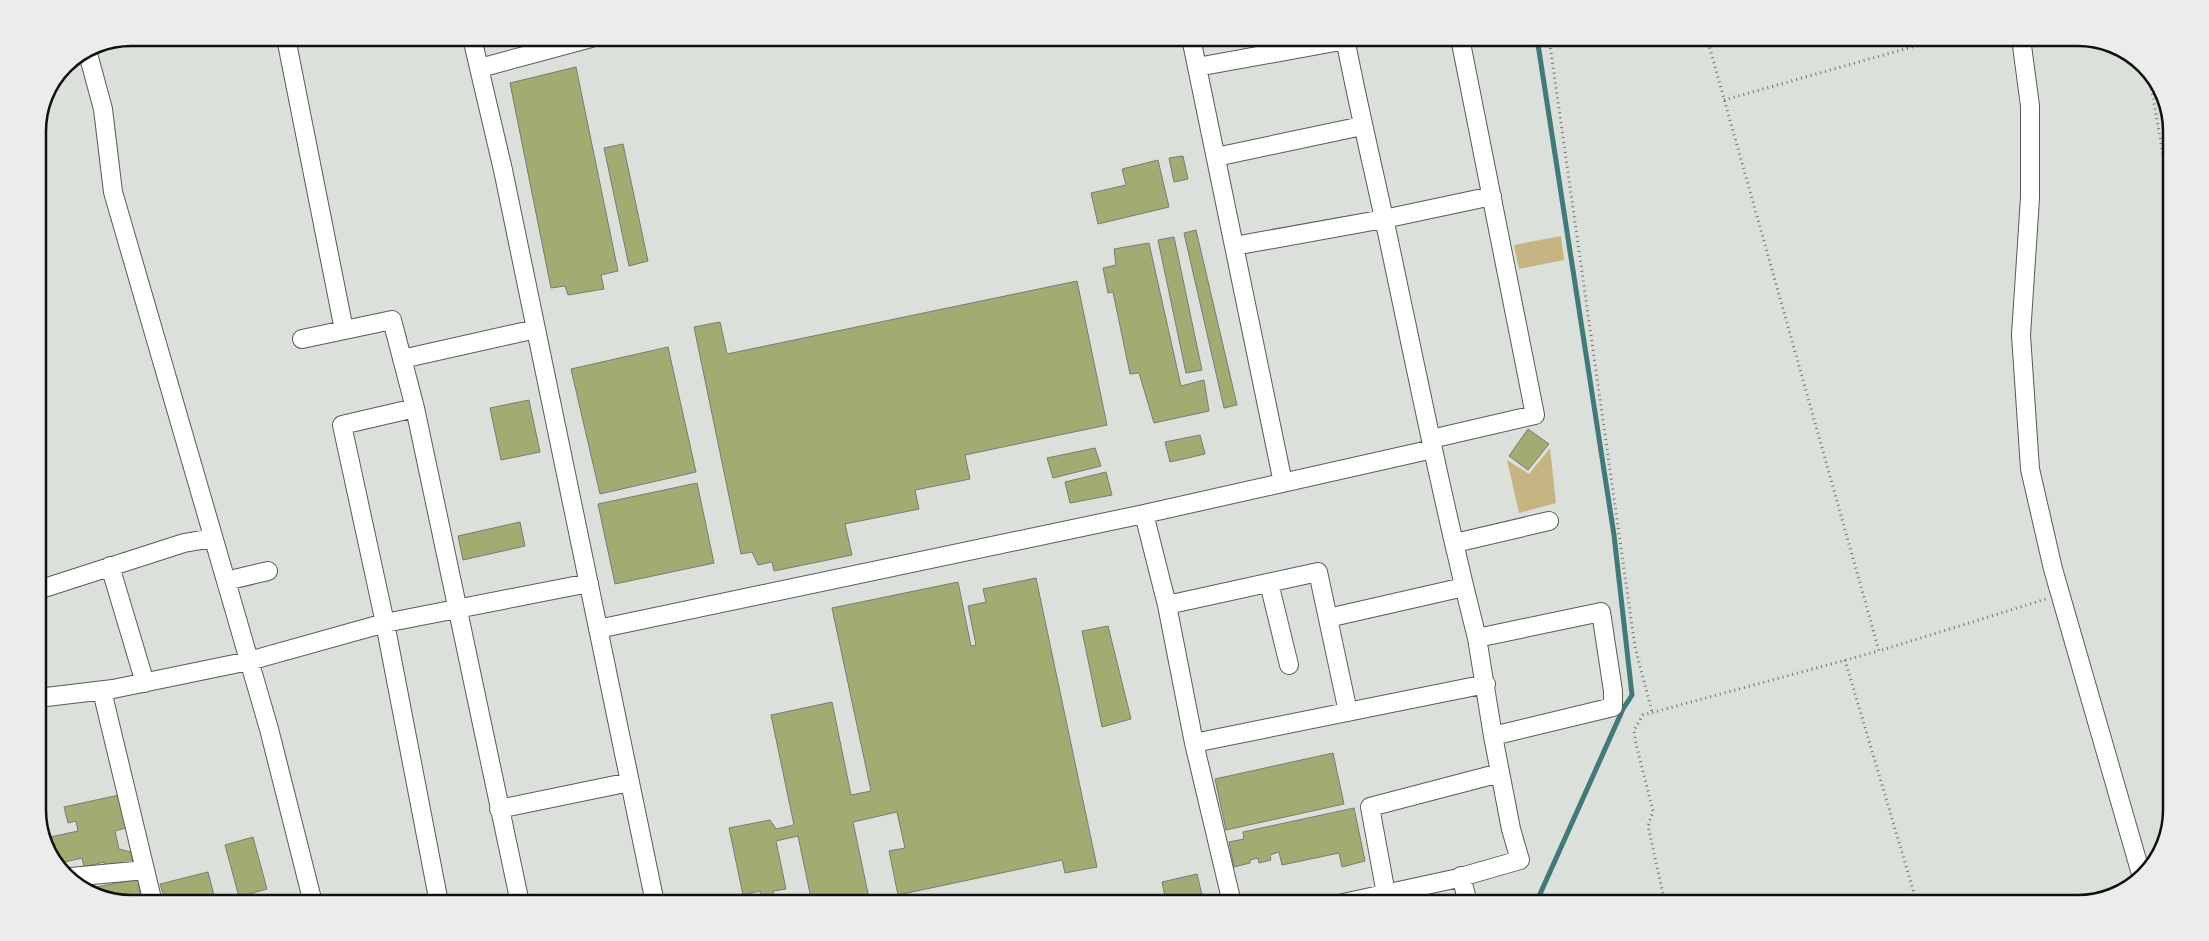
<svg xmlns="http://www.w3.org/2000/svg" width="2209" height="941" font-family="'Sofia Sans Condensed',sans-serif">
<style>
.green{fill:#c7b483}
.lines{fill:none;stroke-linecap:round;stroke-linejoin:round}
.stream{stroke:#417a79;stroke-width:5}
.building{fill:#a2ac72;stroke:#7a7b75}
.minor-casing{stroke:#585c57;stroke-width:20}
.path{stroke:#6f736f;stroke-width:3;stroke-dasharray:1 4;stroke-linecap:butt}
.minor{stroke:#fff;stroke-width:18}
.rim{fill:none;stroke:#101210;stroke-width:2.5}
</style>
<rect width="100%" height="100%" fill="#dbe0da"/>
<path class="green" d="M1561,236L1564,260L1519,269L1514,245Z
M1550,448L1556,503L1519,513L1507,460L1529,474Z"/>
<g class="lines">
<path class="stream" d="M1536,903L1623,709L1632,695L1614,535L1537,38"/>
</g>
<path class="building" d="M576,67L618,271L601,275L604,289L568,295L565,286L551,288L510,83Z
M623,144L648,261L629,266L604,148Z
M1183,156L1188,179L1174,182L1169,158Z
M1158,160L1169,207L1098,224L1091,193L1126,185L1122,169Z
M1196,230L1237,405L1224,408L1184,233Z
M1174,237L1202,370L1186,373L1158,240Z
M1149,243L1181,386L1204,380L1209,411L1154,423L1139,373L1130,374L1113,292L1108,293L1103,268L1116,265L1114,249Z
M1077,281L1107,425L965,455L970,479L915,490L919,509L845,524L852,555L774,571L772,562L758,565L752,552L741,554L694,327L720,322L727,354Z
M668,347L696,472L600,494L571,369Z
M529,400L540,452L501,460L490,408Z
M1528,429L1549,444L1528,470L1509,456Z
M1200,435L1205,454L1170,462L1165,442Z
M1095,448L1101,466L1053,478L1047,458Z
M1106,472L1112,495L1070,503L1065,482Z
M697,483L714,563L615,584L598,504Z
M520,522L525,546L463,560L458,536Z
M1036,578L1097,867L1065,873L1062,860L898,895L889,851L905,848L897,812L853,822L870,903H812L798,836L776,841L786,889L773,891L775,903H762L760,891L743,895L729,828L770,820L776,829L794,825L771,715L832,702L851,795L871,791L832,608L958,582L971,646L976,645L968,606L986,602L983,589Z
M1108,626L1131,719L1102,727L1082,631Z
M1333,753L1344,804L1226,830L1215,779Z
M119,795L126,828L115,831L119,849L131,852L133,863L106,869L104,862L84,867L82,858L56,864L46,838L78,831L76,821L68,823L64,807Z
M1354,808L1365,861L1342,867L1339,853L1282,865L1279,852L1270,855L1271,860L1259,863L1258,858L1250,860V863L1234,867L1229,842L1244,839L1243,832Z
M253,837L267,889L239,897L225,845Z
M208,872L216,903H166L160,884Z
M1197,874L1204,903H1138L1165,897L1162,882Z
M138,879L141,898L126,900L125,897L114,898V900L96,896L86,889Z"/>
<g class="lines">
<defs>
<path id="minor" d="M286,38L344,330
M472,38L503,170L655,903
M1191,38L1283,483
M2021,38L2030,106V198L2021,335L2030,469L2053,569L2141,874
M87,50L103,109L113,192L269,729L313,903
M1197,67L1346,40
M480,68L591,38
M1216,157L1362,126
M1234,246L1384,219L1492,196
M302,339L392,320L415,408
M402,359L536,329
M1431,439L1535,415L1460,38
M1455,543L1549,521
M110,566L145,683
M226,581L268,571
M1269,583L1289,665
M38,590L184,543L213,538
M1167,605L1318,572L1348,712
M1328,618L1464,587
M598,629L1144,514
M1477,638L1493,736
M102,691L153,903
M38,698L113,689L249,661L385,623L589,583
M1194,743L1486,684
M499,809L630,782
M1461,876L1468,903
M71,877L145,870
M1386,894L1370,807L1500,773
M439,903L385,623L342,425L415,408L520,903
M1232,903L1194,743L1167,605L1144,514L1433,449
M1343,903L1454,879L1520,860L1511,829L1493,736L1613,707V691L1601,612L1477,638C1446,516 1421,393 1395,270C1379,192 1360,116 1345,38"/>
</defs>
<use href="#minor" class="minor-casing"/>
<path class="path" d="M1549,38L1635,647L1652,712
M1707,38L1879,651L2046,599
M2149,74L2171,201
M1724,100L1944,38
M1845,660L1917,903
M1665,903L1648,826L1653,811L1636,744L1634,730L1643,715L1879,651"/>
<use href="#minor" class="minor"/>
</g>
<path d="M0 0H2209V941H0ZM131 46H2078A85 85 0 0 1 2163 131V810A85 85 0 0 1 2078 895H131A85 85 0 0 1 46 810V131A85 85 0 0 1 131 46Z" fill="#ececec" fill-rule="evenodd"/>
<path class="rim" d="M131 46H2078A85 85 0 0 1 2163 131V810A85 85 0 0 1 2078 895H131A85 85 0 0 1 46 810V131A85 85 0 0 1 131 46Z"/>
</svg>
